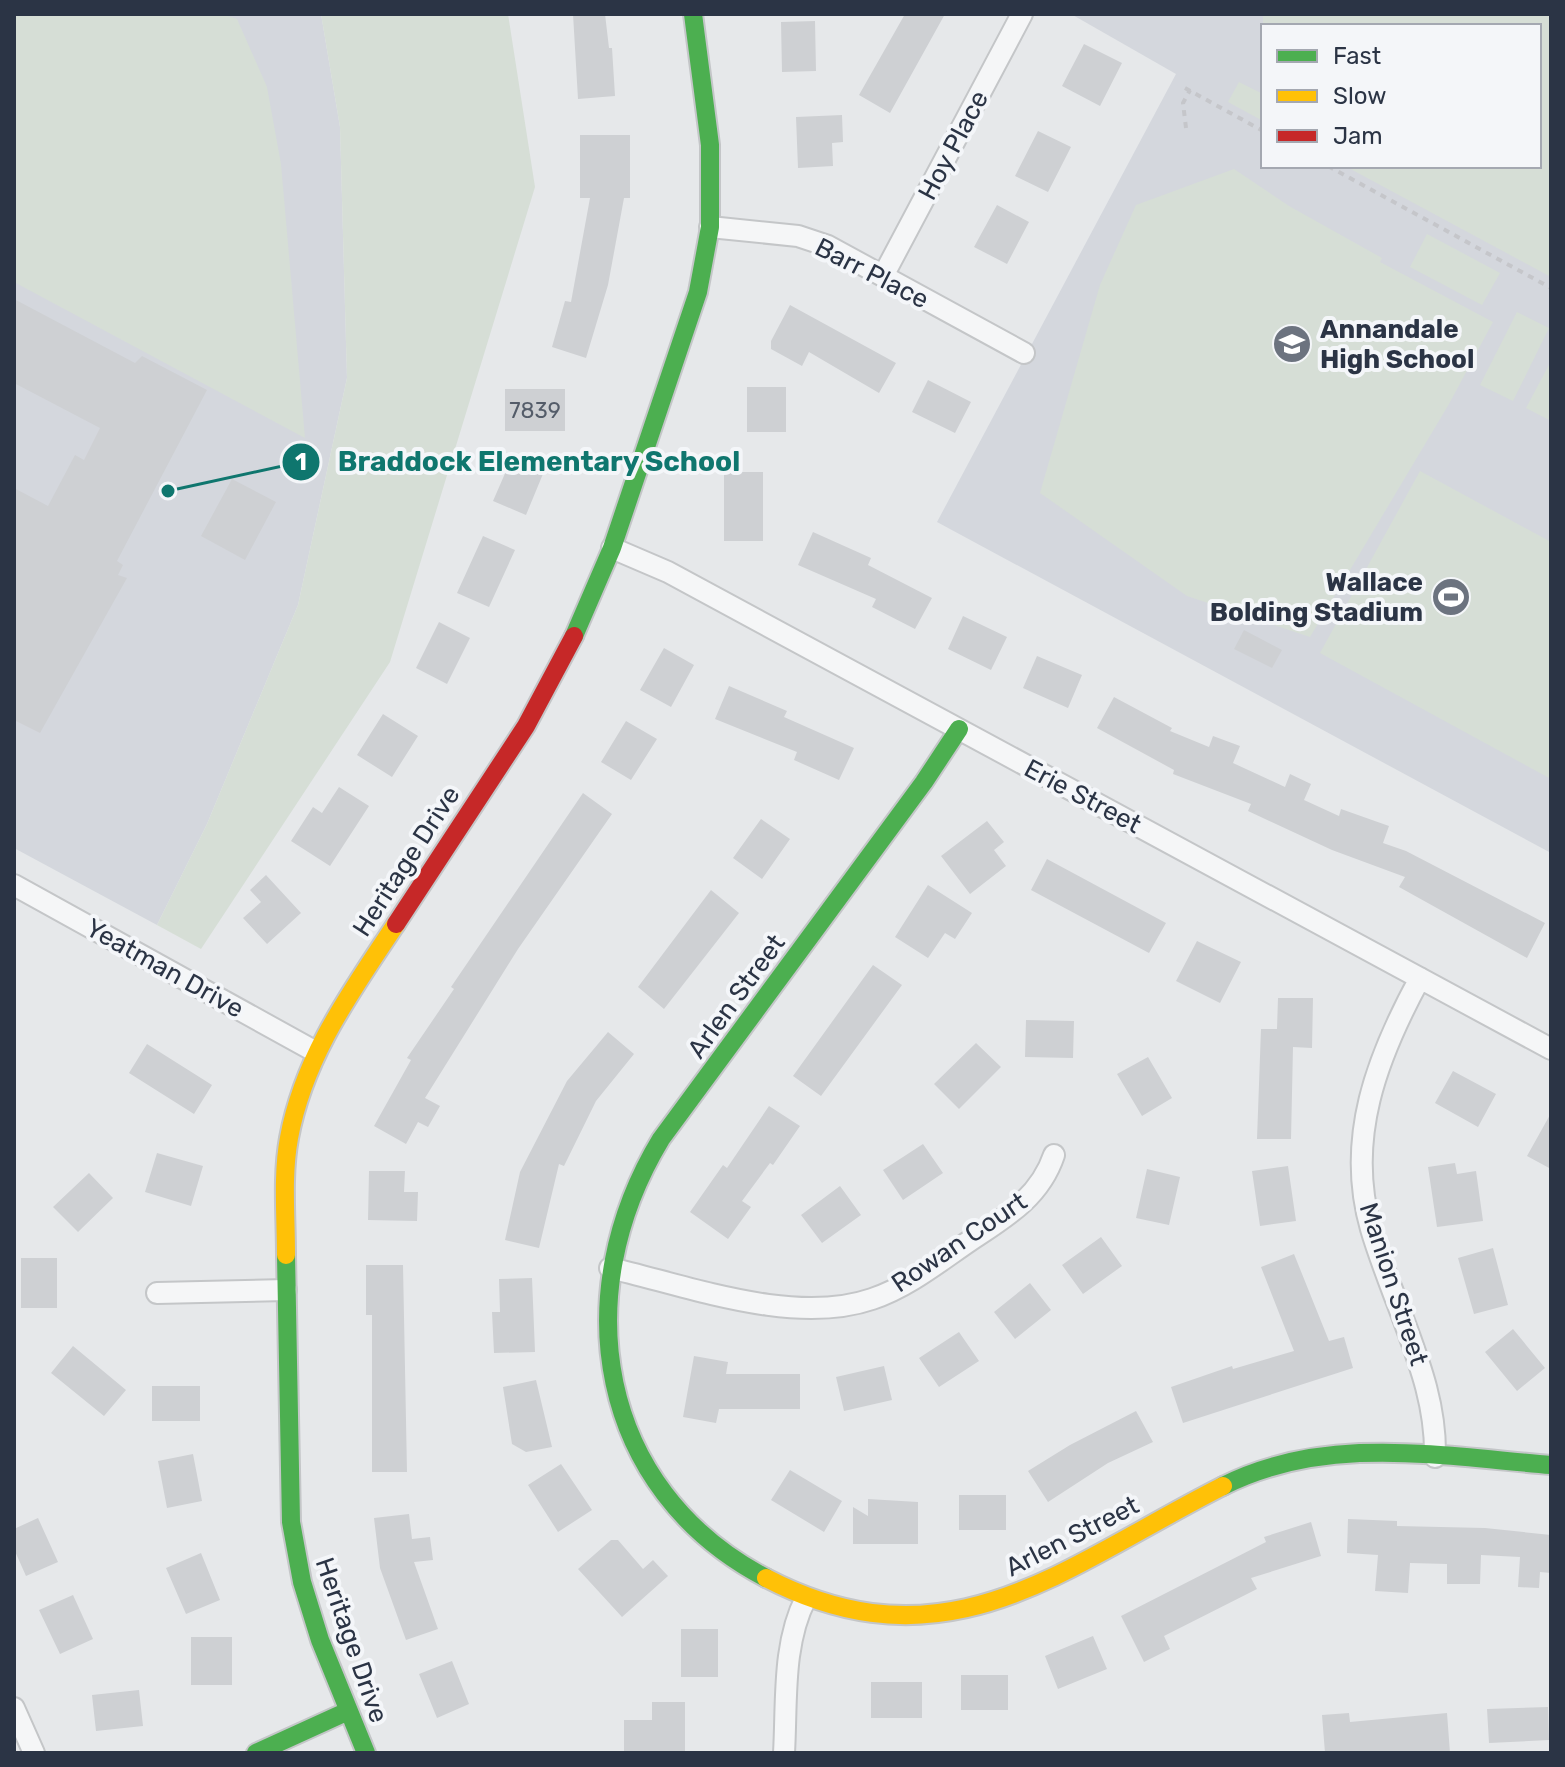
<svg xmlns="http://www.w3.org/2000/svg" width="1565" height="1767" font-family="Rubik,sans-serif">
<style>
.built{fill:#d4d7dd;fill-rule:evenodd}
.green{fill:#d6ded6}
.building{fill:#ced0d3}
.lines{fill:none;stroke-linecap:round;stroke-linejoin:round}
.street-casing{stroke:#c4c6c8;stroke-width:24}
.fast-casing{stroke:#c4c6c8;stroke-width:22}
.slow-casing{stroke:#c4c6c8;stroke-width:22}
.jam-casing{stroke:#c4c6c8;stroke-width:22}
.path{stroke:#c5c6ca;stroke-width:4;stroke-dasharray:6 6;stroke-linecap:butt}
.street{stroke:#f5f6f7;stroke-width:20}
.fast{stroke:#4caf50;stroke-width:18}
.slow{stroke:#ffc107;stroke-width:18}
.jam{stroke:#c62828;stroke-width:18}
.labels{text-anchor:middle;stroke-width:8;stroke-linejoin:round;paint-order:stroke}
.number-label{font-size:22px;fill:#545c69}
.street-label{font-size:26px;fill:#2b3445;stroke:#f4f6f9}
.poi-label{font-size:26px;font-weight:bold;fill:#2b3445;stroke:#f4f6f9;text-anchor:start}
.leader{fill:none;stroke:#0f766e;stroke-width:3}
.callout-dot{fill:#0f766e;stroke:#f4f6f9;stroke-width:3}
.mark-label{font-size:24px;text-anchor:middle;font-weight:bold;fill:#fff}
.callout-label{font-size:28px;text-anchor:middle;font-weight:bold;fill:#0f766e;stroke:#f4f6f9;stroke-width:8;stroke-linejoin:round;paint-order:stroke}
</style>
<rect width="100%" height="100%" fill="#e6e8ea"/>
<path class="built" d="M14,14H321L340,127L347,378L298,605L207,824L157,925L14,848Z
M1071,14H1551V853L937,522L1176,74ZM1263,26H1539V166H1263Z"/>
<path class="green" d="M14,14H222L237,19L267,87L281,164L305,438L14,282Z
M321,14H508L535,187L390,662L201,949L157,925L207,824L298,605L347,378L340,127Z
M1263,14H1551V277L1345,166H1539V26H1263V54Z
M1239,82L1263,94V121L1228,102Z
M1234,169L1289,206L1382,258L1380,262L1493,322L1449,404L1310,637L1187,596L1040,493L1100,285L1136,205Z
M1427,234L1500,273L1482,305L1410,267Z
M1517,312L1549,328L1513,401L1480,385Z
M1551,361V421L1526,408Z
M1420,471L1551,542V779L1320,653Z"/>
<path class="building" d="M573,14H605L609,48H612L615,96L578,99Z
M905,14H945L890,113L859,95Z
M815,21L816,71L782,72L781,22Z
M1084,44L1122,63L1100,106L1062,86Z
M842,115L843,142L832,143L833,166L798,168L796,117Z
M1038,131L1071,147L1048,192L1015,176Z
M580,135H630V198H624L608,285L586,358L552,347L565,301L571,302L590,198H580Z
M997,205L1029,222L1007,264L974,247Z
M14,299L135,363L142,356L207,390L117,561L123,565L118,575L127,578L40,733L14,720V488L48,506L75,455L84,460L100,428L14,383Z
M790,305L896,363L879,393L809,352L802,366L771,349V341Z
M928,380L971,402L955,433L912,412Z
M747,387H786V432H747Z
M505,389H565V431H505Z
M513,455L545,469L526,515L493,501Z
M724,472H763V541H724Z
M232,479L276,502L245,560L201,536Z
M813,532L871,558L868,565L932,598L915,629L872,607L876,599L798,565Z
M483,536L515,550L489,607L457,593Z
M963,616L1007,637L991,670L948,649Z
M439,622L470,638L447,684L416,668Z
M1244,630L1282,650L1272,668L1234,649Z
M664,648L694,665L671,707L640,690Z
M1037,656L1082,675L1068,708L1023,688Z
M729,686L787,711L784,717L854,748L839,780L794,760L797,752L715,719Z
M1114,697L1172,728L1170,731L1209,747L1213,736L1240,746L1233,763L1285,787L1290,774L1311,784L1304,800L1339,816L1341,809L1389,826L1383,843L1406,851L1545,923L1527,958L1399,887L1405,877L1332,850L1248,811L1251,804L1173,774L1174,770L1097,728Z
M383,714L418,736L392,777L357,755Z
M626,721L657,739L631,780L601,762Z
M339,787L369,806L330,866L291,841L313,807L322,813Z
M583,793L612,814L518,949L425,1098L440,1106L428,1127L418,1122L406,1144L374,1126L411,1060L407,1058L454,989L451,987Z
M761,819L790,839L762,879L733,858Z
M987,821L1004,842L994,850L1006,866L970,894L941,856Z
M1047,859L1166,923L1149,953L1031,890Z
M266,875L301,913L267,944L243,918L261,902L250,890Z
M928,885L972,913L955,939L945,933L928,958L895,937Z
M711,890L739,913L664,1009L638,987Z
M1197,941L1241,962L1220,1003L1176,981Z
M873,965L902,985L821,1096L793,1076Z
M1278,998H1313L1312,1048L1293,1047L1291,1139H1257L1261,1029H1277Z
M1026,1020L1074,1021L1073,1058L1025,1057Z
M608,1032L634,1054L596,1101L564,1166L559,1164L539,1248L505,1240L520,1172L567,1081Z
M976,1043L1001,1067L959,1109L934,1084Z
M147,1044L212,1085L194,1114L129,1073Z
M1148,1057L1172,1098L1142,1116L1117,1074Z
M1453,1071L1496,1094L1478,1127L1435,1103Z
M769,1106L800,1126L773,1165L770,1163L742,1201L751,1207L728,1239L690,1212L723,1165L727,1168Z
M1551,1113V1169L1527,1156Z
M923,1144L943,1173L903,1200L883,1170Z
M157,1153L203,1166L191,1206L145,1192Z
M1455,1163L1457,1174L1476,1171L1483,1221L1437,1227L1428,1167Z
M1288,1166L1296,1221L1260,1226L1252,1171Z
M1147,1169L1180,1177L1169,1225L1136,1218Z
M369,1171H405L404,1192H418L417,1221L368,1220Z
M89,1173L113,1198L78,1232L53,1207Z
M840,1186L861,1215L822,1243L801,1215Z
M1101,1237L1122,1266L1083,1294L1062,1265Z
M1493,1248L1508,1305L1474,1314L1458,1258Z
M1294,1254L1329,1341L1344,1337L1353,1368L1183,1423L1171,1387L1232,1366L1233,1369L1294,1351L1261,1267Z
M21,1258H57V1308H21Z
M366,1265H403L407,1472H372V1315H366Z
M532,1278L535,1352L494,1353L492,1312H500L499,1279Z
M1030,1283L1051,1310L1015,1339L994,1312Z
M1513,1329L1545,1368L1517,1391L1485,1352Z
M959,1332L979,1361L939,1387L919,1358Z
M73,1346L126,1390L104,1416L51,1373Z
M694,1356L728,1362L726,1374H800V1409H719L716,1423L683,1417Z
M884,1366L892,1400L844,1411L836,1377Z
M536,1380L552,1447L526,1452L512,1444L503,1387Z
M152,1386H200V1421H152Z
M1136,1411L1153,1442L1108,1463L1048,1502L1028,1471L1070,1445Z
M193,1454L202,1501L167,1508L158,1461Z
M561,1464L592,1510L558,1532L528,1485Z
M790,1470L842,1501L824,1532L771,1500Z
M959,1495H1006V1530H959Z
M868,1499L918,1502V1544H853V1507L868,1516Z
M409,1514L412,1539L430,1537L433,1560L414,1562L438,1629L406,1640L380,1568L374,1518Z
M38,1518L58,1562L26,1576L14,1549V1529Z
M1348,1519L1397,1521V1526L1485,1528L1551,1535V1573L1540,1572L1539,1588L1518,1587L1520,1557L1481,1555L1480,1584H1447V1564L1410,1563L1408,1593L1375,1591L1378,1555L1347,1553Z
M1311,1522L1321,1556L1251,1578L1257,1589L1164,1636L1170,1649L1144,1662L1121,1616L1266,1542L1264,1537Z
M611,1540H618L643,1569L653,1560L668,1576L622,1617L578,1569Z
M201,1553L220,1600L186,1614L166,1568Z
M73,1595L93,1639L60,1654L39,1610Z
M681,1629H718V1677H681Z
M1093,1636L1107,1669L1058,1689L1045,1656Z
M191,1637H232V1685H191Z
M452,1661L469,1704L437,1718L419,1674Z
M961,1675H1008V1710H961Z
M871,1682H922V1718H871Z
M139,1690L143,1726L96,1731L92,1695Z
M652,1702H685V1751H624V1720H652Z
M1548,1707L1549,1740L1489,1743L1487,1709Z
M1349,1713L1350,1722L1447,1713L1450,1753H1325L1322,1715Z"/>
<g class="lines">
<defs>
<path id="street" d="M710,227L798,236L828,246L1024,353
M883,276L1022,14
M612,548L668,572L1551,1049
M14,885L316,1052
M1420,978C1377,1057 1345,1139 1371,1229C1380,1260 1393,1291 1404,1321C1421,1367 1436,1408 1435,1457
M610,1268C688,1286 794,1326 872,1299C908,1287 940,1261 971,1240C1006,1217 1040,1197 1054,1155
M157,1293L286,1290
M14,1708L34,1753
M784,1753C787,1703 782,1644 806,1598"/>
<path id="fast" d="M574,636L612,548L698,292L710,227V145L693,14
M286,1255L291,1522L302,1582L320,1640L366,1753
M1223,1486C1326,1434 1440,1456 1551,1465
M766,1578C596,1489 567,1294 661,1139L924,782L959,729
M256,1753L346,1712"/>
<path id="slow" d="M286,1255C286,1216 282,1176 289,1138C304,1056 351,992 396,924
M766,1578C949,1673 1066,1565 1223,1486"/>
<path id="jam" d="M396,924L526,726L574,636"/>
</defs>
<use href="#street" class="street-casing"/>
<use href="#fast" class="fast-casing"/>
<use href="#slow" class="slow-casing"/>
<use href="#jam" class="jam-casing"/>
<path class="path" d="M1185,88L1263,131
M1186,128L1183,103L1190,90
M1328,166L1551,288"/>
<use href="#street" class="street"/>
<use href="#fast" class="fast"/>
<use href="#slow" class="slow"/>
<use href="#jam" class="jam"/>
</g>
<defs>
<symbol id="school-disc" viewBox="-11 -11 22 22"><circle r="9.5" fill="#6c737f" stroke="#f4f6f9"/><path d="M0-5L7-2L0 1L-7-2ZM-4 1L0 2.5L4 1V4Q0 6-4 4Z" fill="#fff"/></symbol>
<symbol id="stadium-disc" viewBox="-11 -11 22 22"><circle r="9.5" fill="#6c737f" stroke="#f4f6f9"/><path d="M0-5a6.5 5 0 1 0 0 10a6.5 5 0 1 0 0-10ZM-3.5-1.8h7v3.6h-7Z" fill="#fff"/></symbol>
</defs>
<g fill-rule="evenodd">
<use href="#school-disc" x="1270" y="322" width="44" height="44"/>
<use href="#stadium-disc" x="1429" y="575" width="44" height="44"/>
</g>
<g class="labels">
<g class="number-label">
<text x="535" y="418">7839</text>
</g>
<g class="street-label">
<text transform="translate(953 145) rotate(-62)" y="9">Hoy Place</text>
<text transform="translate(872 273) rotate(27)" y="9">Barr Place</text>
<text transform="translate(1083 796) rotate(28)" y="9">Erie Street</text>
<text transform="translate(406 861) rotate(-57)" y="9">Heritage Drive</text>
<text transform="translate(165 968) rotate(29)" y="9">Yeatman Drive</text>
<text transform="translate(736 996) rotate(-54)" y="9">Arlen Street</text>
<text transform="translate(959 1242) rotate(-34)" y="9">Rowan Court</text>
<text transform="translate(1394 1284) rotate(72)" y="9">Manion Street</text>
<text transform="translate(1072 1536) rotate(-27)" y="9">Arlen Street</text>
<text transform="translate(352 1640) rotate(71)" y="9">Heritage Drive</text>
</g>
<g class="poi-label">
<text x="1320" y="338">Annandale<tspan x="1320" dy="30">High School</tspan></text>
<text x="1423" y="591" text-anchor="end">Wallace<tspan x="1423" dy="30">Bolding Stadium</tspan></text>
</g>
</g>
<path class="leader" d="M168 491L301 462"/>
<g class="callout-dot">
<circle cx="168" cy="491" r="8"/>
<circle cx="301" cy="462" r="20"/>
</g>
<g class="mark-label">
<text x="301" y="470">1</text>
</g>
<g class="callout-label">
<text x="539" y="471">Braddock Elementary School</text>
</g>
<rect width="1565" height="1767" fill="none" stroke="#2b3445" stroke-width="32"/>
<rect x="1261" y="24" width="280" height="144" fill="#f4f6f9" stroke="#a4a8b1" stroke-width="2"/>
<rect x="1277" y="50" width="40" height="12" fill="#4caf50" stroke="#a4a8b1" stroke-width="2"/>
<text x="1333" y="64" font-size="24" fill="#2b3445">Fast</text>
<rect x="1277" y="90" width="40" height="12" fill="#ffc107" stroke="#a4a8b1" stroke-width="2"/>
<text x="1333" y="104" font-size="24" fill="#2b3445">Slow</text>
<rect x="1277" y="130" width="40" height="12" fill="#c62828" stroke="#a4a8b1" stroke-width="2"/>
<text x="1333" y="144" font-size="24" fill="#2b3445">Jam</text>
</svg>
